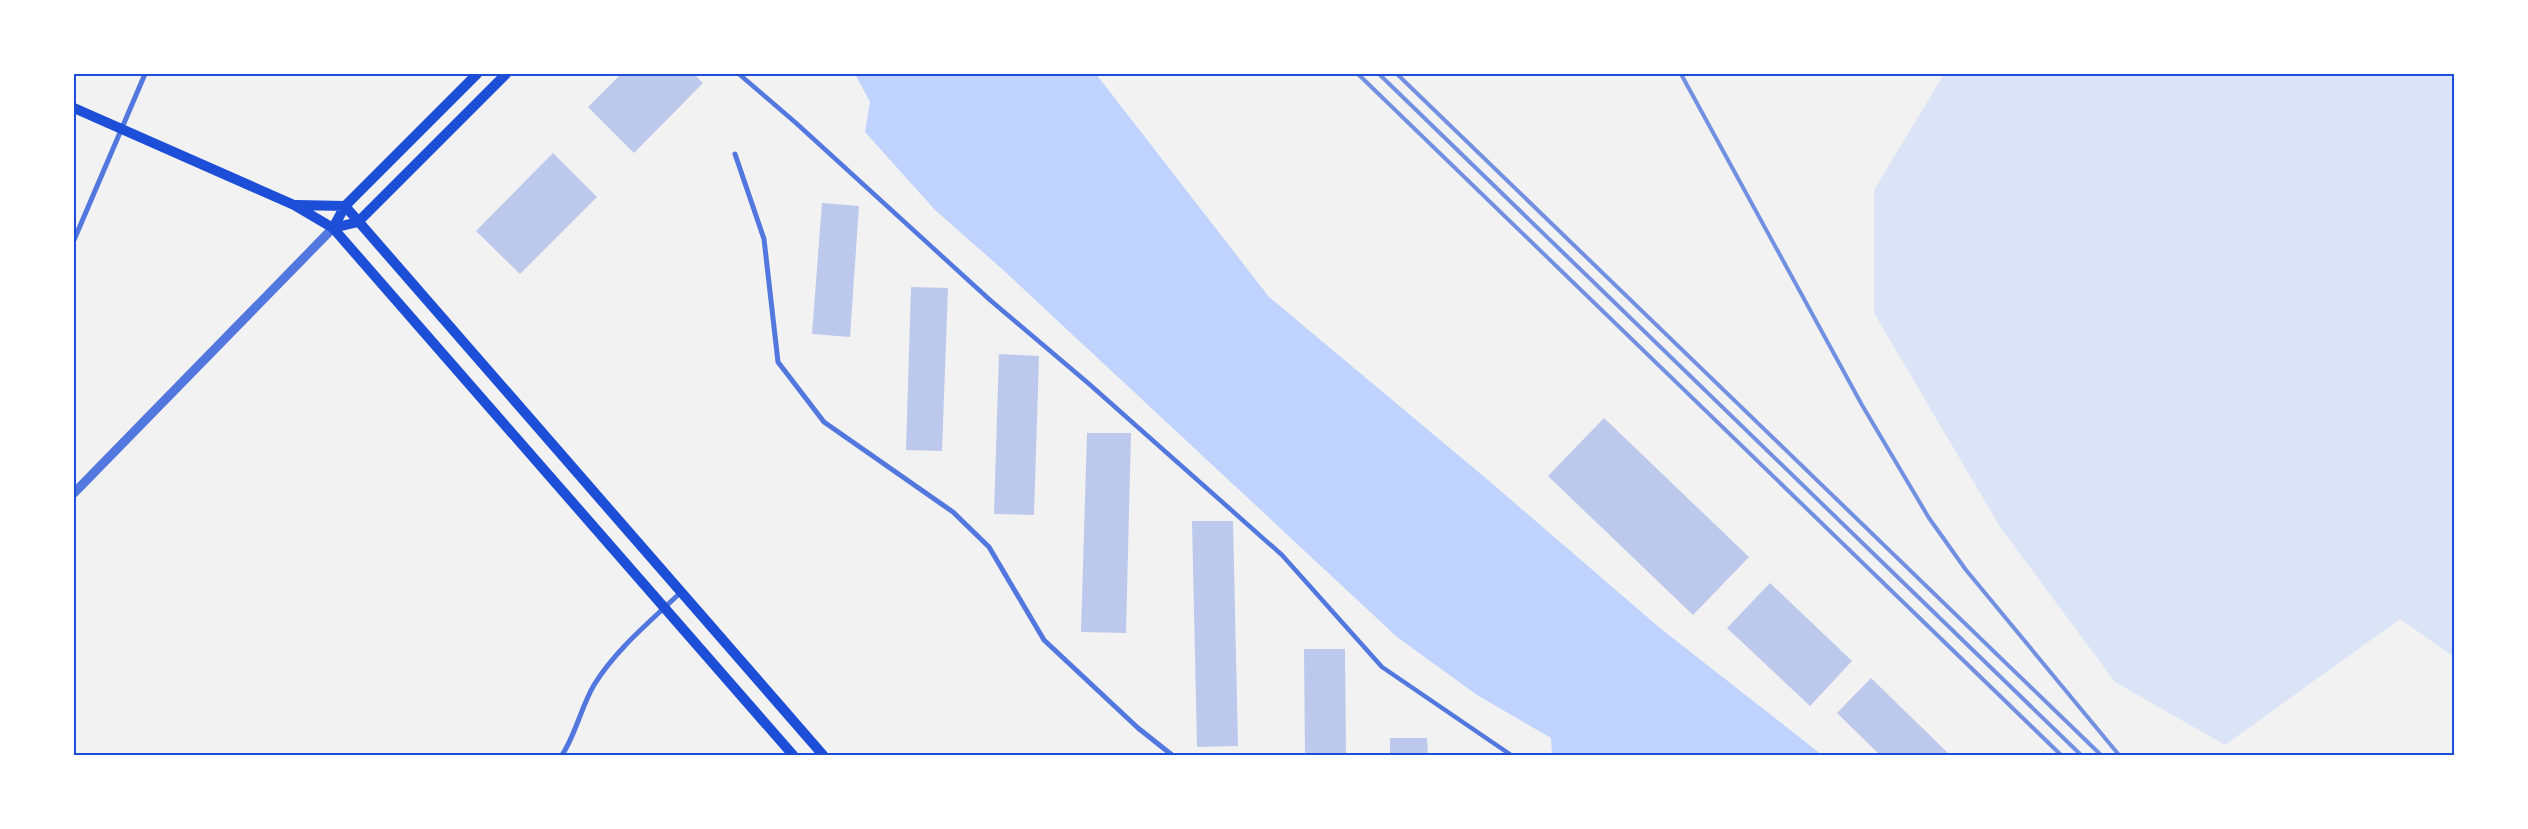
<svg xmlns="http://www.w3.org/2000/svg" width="2528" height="829" font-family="'IBM Plex Sans',sans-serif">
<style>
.green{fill:#dbe4f7}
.water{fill:#bfd3fe}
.building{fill:#bdc9ec}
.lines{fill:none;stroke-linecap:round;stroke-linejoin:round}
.pedestrian{stroke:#5277de;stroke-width:4.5}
.minor{stroke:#5277de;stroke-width:5}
.tertiary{stroke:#5277de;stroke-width:9}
.secondary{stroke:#1d4ed8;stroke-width:10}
.rail{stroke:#7290e2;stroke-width:4}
.neatline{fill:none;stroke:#1d4ed8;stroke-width:2}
</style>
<rect width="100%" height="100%" fill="#f2f2f2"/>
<path class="green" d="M1944,74H2454V657L2400,619L2225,745L2115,682L2000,527L1874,313V190Z"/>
<path class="water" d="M855,74H1096L1269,297L1488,480L1660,628L1822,755H1552L1551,738L1477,695L1397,637L1001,268L935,210L865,132L870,102Z"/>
<path class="building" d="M621,74H694L703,83L634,153L588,107Z
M553,153L597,197L520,274L476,231Z
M822,203L859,206L850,337L812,334Z
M911,287L948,288L942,451L906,450Z
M999,354L1039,356L1034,515L994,514Z
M1604,418L1749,557L1693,615L1548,476Z
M1087,433H1131L1126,633L1081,632Z
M1192,521H1233L1238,746L1197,747Z
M1770,583L1852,661L1810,706L1727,628Z
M1304,649H1345L1346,755H1305Z
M1871,678L1950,755H1880L1837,713Z
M1390,738H1427L1428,755H1390Z"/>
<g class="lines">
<path class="pedestrian" d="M739,74L796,123L990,300L1088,383L1282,555L1382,667L1511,755"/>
<path class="minor" d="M735,154L764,239L778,362L824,422L953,512L989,547L1044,640L1138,728L1172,755
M74,240L145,74
M562,755C576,734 581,707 594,685C616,649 651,621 681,592"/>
<path class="tertiary" d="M74,493L333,228"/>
<path class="secondary" d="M74,108L294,205L333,228L793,755
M296,205L345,206L823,755
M333,228L358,222L506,74
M333,228L345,206L477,74"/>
<path class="rail" d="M1358,74L2061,755
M1379,74L2081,755
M1397,74L2101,755
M1681,74L1862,405L1929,518L1966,570L2119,755"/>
</g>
<rect width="2528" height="829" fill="none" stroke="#ffffff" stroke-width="150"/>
<rect x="75" y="75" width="2378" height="679" class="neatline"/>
</svg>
